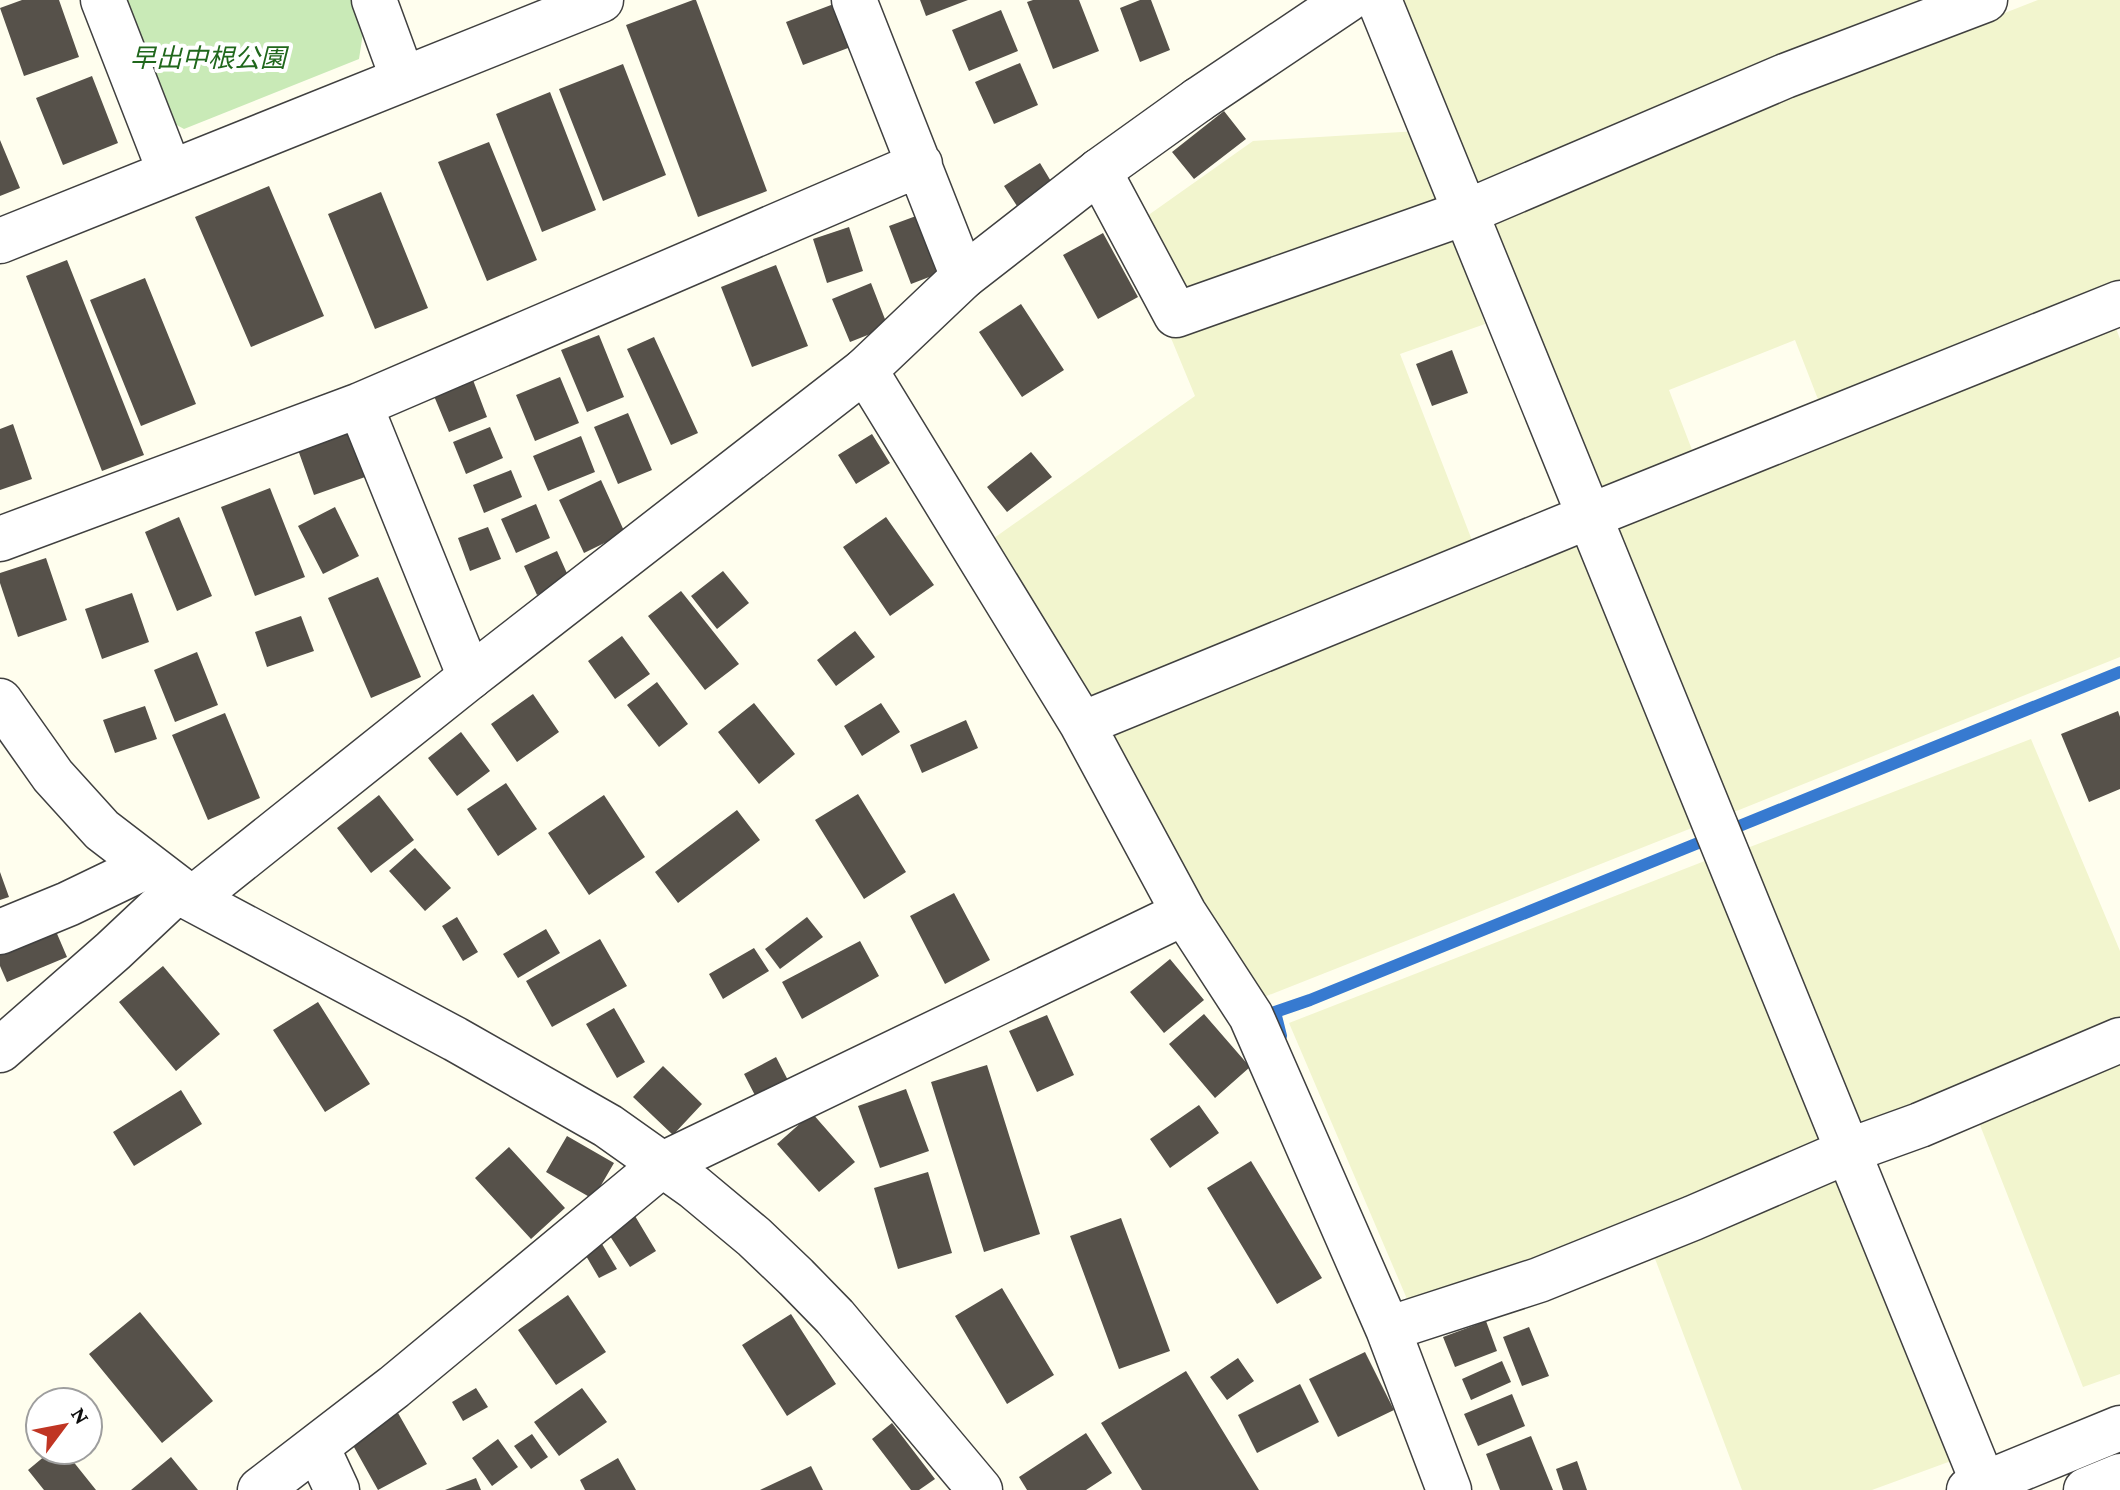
<svg xmlns="http://www.w3.org/2000/svg" width="2120" height="1490" font-family="'Crimson Pro','Noto Sans JP',serif">
<style>
.farmland{fill:#f2f5ce}
.green{fill:#c9eab7}
.lines{fill:none;stroke-linecap:round;stroke-linejoin:round}
.stream{stroke:#377ad0;stroke-width:12}
.building{fill:#56514a}
.minor-casing{stroke:#404040;stroke-width:47}
.tertiary-casing{stroke:#404040;stroke-width:47}
.minor{stroke:#fff;stroke-width:44}
.tertiary{stroke:#fff;stroke-width:44}
.labels{text-anchor:middle;stroke-width:8;stroke-linejoin:round;paint-order:stroke}
.park-label{font-size:26px;font-style:italic;fill:#20671c;stroke:#fff}
</style>
<rect width="100%" height="100%" fill="#fffeee"/>
<path class="farmland" d="M1389,0H1960L1472,201Z
M2038,0H2120V286L1821,407L1795,340L1669,390L1694,455L1591,497L1482,218Z
M1418,131L1449,207L1179,303L1140,221L1253,141Z
M1454,233L1485,324L1400,354L1475,548L1093,705L987,543L1195,396L1171,338Z
M2114,323L2120,339V657L1729,814L1608,525Z
M1586,538L1702,824L1259,999L1103,733Z
M2031,739L2120,951V1020L1855,1130L1742,850Z
M1715,857L1833,1144L1410,1306L1289,1023Z
M2120,1062V1374L2083,1387L1978,1120Z
M1845,1169L1962,1457L1872,1490H1742L1651,1248Z"/>
<path class="green" d="M125,0H351L363,33L359,59L184,129L173,123Z"/>
<g class="lines">
<path class="stream" d="M1727,831L2120,672
M1281,1036L1275,1012L1310,1000L1713,837"/>
</g>
<path class="building" d="M22,0H59L79,57L24,76L0,8Z
M693,0H696L767,191L698,217L626,25Z
M920,0H968L926,16Z
M1033,0H1079L1099,51L1053,69L1027,2Z
M1140,0H1151L1170,50L1140,62L1120,8Z
M839,2L856,45L803,65L786,22Z
M1001,10L1018,51L969,71L952,30Z
M1020,63L1038,105L994,124L975,82Z
M623,64L666,175L603,201L559,89Z
M92,76L118,143L63,165L36,98Z
M550,92L596,210L542,232L496,114Z
M1224,111L1246,139L1194,179L1172,152Z
M0,140L20,188L0,196Z
M489,142L537,260L487,281L438,162Z
M1040,163L1052,183L1017,206L1004,186Z
M269,186L324,316L251,347L195,217Z
M381,192L428,308L375,329L328,214Z
M916,216L937,274L911,284L889,226Z
M849,227L863,271L827,283L813,239Z
M1103,233L1138,297L1098,319L1063,255Z
M67,260L144,455L102,471L26,276Z
M776,265L808,346L752,367L721,287Z
M145,278L196,404L141,426L90,300Z
M871,283L888,327L850,342L832,299Z
M1021,304L1064,370L1022,397L979,332Z
M599,335L624,397L587,412L561,350Z
M654,337L698,433L671,445L627,349Z
M1452,350L1468,393L1432,406L1416,364Z
M560,377L579,423L535,441L516,395Z
M473,380L487,417L449,432L434,396Z
M628,413L652,470L618,484L594,427Z
M13,424L32,479L0,490V429Z
M490,427L503,458L466,474L453,442Z
M351,428L368,476L314,495L297,447Z
M872,434L890,463L856,484L838,455Z
M581,436L595,472L548,491L533,456Z
M1031,452L1052,477L1007,512L987,487Z
M511,470L522,497L484,513L473,485Z
M601,480L625,533L584,553L559,500Z
M270,488L305,577L255,596L221,507Z
M536,504L550,538L516,553L501,519Z
M335,507L359,556L323,574L298,526Z
M179,517L212,596L177,611L145,532Z
M886,517L934,585L890,616L843,547Z
M488,527L501,559L470,571L458,538Z
M557,551L570,580L537,595L524,566Z
M46,558L67,620L18,637L0,583V573Z
M723,571L749,603L717,629L691,596Z
M378,577L421,677L371,698L328,598Z
M681,591L739,664L705,690L648,616Z
M132,593L149,642L102,659L85,609Z
M301,616L314,651L267,667L255,632Z
M855,631L875,657L836,686L817,660Z
M622,636L650,674L615,699L588,661Z
M197,652L218,705L175,722L154,670Z
M657,682L688,724L659,747L627,705Z
M533,694L559,732L517,762L491,724Z
M754,703L795,754L759,784L718,732Z
M881,703L900,732L862,756L844,726Z
M145,706L157,739L115,753L103,720Z
M2118,711L2120,717V789L2089,802L2061,734Z
M225,713L260,798L208,820L172,735Z
M966,720L978,748L922,773L910,745Z
M461,732L490,771L457,796L428,758Z
M506,783L537,829L498,856L467,809Z
M858,794L906,872L864,899L815,820Z
M379,795L414,840L371,873L337,828Z
M604,795L645,857L589,895L548,833Z
M737,810L760,840L678,903L655,872Z
M415,848L451,888L425,911L389,871Z
M0,872L9,897L0,900Z
M954,893L990,960L945,984L910,916Z
M457,917L478,952L463,961L442,926Z
M807,917L823,937L780,969L765,949Z
M52,922L67,957L7,982L0,966V943Z
M546,929L560,953L518,978L503,954Z
M600,939L627,986L552,1027L526,981Z
M860,941L879,976L802,1019L782,982Z
M754,948L769,971L723,999L709,974Z
M1170,959L1204,1000L1164,1033L1130,992Z
M163,966L220,1034L176,1071L119,1002Z
M318,1002L370,1084L325,1112L273,1030Z
M614,1008L645,1062L617,1078L586,1024Z
M1204,1014L1250,1067L1215,1098L1169,1044Z
M1047,1015L1074,1075L1037,1092L1009,1031Z
M776,1057L792,1088L760,1105L744,1074Z
M987,1065L1040,1234L984,1252L931,1082Z
M663,1066L702,1104L673,1135L633,1097Z
M906,1089L929,1151L880,1168L858,1106Z
M181,1090L202,1124L134,1166L113,1132Z
M1199,1105L1219,1133L1170,1168L1150,1139Z
M812,1113L855,1162L819,1192L777,1144Z
M567,1136L614,1163L593,1199L546,1172Z
M509,1147L565,1208L531,1239L475,1178Z
M1251,1161L1322,1278L1277,1304L1207,1188Z
M928,1172L952,1253L898,1269L874,1188Z
M635,1216L656,1251L630,1267L608,1233Z
M1121,1218L1170,1351L1119,1369L1070,1236Z
M599,1239L617,1269L599,1278L582,1249Z
M1002,1288L1054,1375L1007,1404L955,1316Z
M568,1295L606,1352L556,1385L518,1330Z
M140,1312L213,1401L162,1443L89,1354Z
M791,1314L836,1384L787,1416L742,1345Z
M1486,1321L1497,1351L1455,1367L1443,1337Z
M1529,1327L1549,1376L1522,1386L1503,1337Z
M1365,1352L1394,1410L1338,1437L1309,1379Z
M1238,1358L1254,1381L1227,1400L1210,1377Z
M1502,1361L1511,1382L1471,1400L1462,1379Z
M1186,1371L1259,1490H1142L1101,1423Z
M1300,1384L1319,1422L1257,1453L1238,1415Z
M476,1388L488,1407L463,1421L452,1402Z
M582,1388L607,1422L559,1456L534,1422Z
M1512,1394L1525,1426L1478,1446L1464,1414Z
M398,1413L427,1464L378,1490L350,1440Z
M892,1423L935,1479L919,1490H911L872,1439Z
M1086,1433L1112,1473L1086,1490H1027L1019,1477Z
M532,1434L548,1457L531,1469L514,1446Z
M1531,1436L1553,1490H1500L1486,1454Z
M498,1439L518,1467L492,1486L472,1458Z
M52,1450H64L96,1490H44L28,1470Z
M171,1457L198,1490H131Z
M618,1458L636,1490H585L580,1480Z
M1577,1461L1587,1490H1563L1556,1469Z
M811,1466L823,1490H760Z
M476,1478L481,1490H445Z"/>
<g class="lines">
<defs>
<path id="minor" d="M103,0L170,172
M374,0L403,79
M854,0L963,277
M1379,0L1984,1485
M1198,100L1347,0
M1099,171L1176,315L1464,213L1785,76L1985,0
M865,370L1082,724L1590,516L2120,303
M360,405L470,677
M0,539L360,405L920,164
M1082,724L1184,913L1251,1016L1388,1329L1449,1490
M0,932L68,904L147,866
M1388,1329L1539,1280L1693,1218L1848,1151L1920,1125L2120,1040
M317,1447L337,1490
M260,1490L394,1387L663,1164L1184,913"/>
<path id="tertiary" d="M0,241L601,0
M0,701L53,776L102,830L192,899L455,1039L608,1126L694,1187L754,1237L796,1277L835,1317L980,1490
M192,899L470,677L865,370L963,277L1099,171L1198,100
M0,1050L113,951L179,889
M1969,1490L2120,1428
M2086,1490L2120,1476"/>
</defs>
<use href="#minor" class="minor-casing"/>
<use href="#tertiary" class="tertiary-casing"/>
<use href="#minor" class="minor"/>
<use href="#tertiary" class="tertiary"/>
</g>
<g class="labels">
<g class="park-label">
<text x="208" y="67">早出中根公園</text>
</g>
</g>
<g transform="translate(64 1426) rotate(58)"><circle r="38" fill="#ffffff" stroke="#9e9e9e" stroke-width="2"/>
<path d="M0-6L14 30L0 20L-14 30Z" fill="#c03523"/>
<text y="-12" font-size="22" font-weight="bold" text-anchor="middle" fill="#0d0d0d">N</text>
</g>
</svg>
